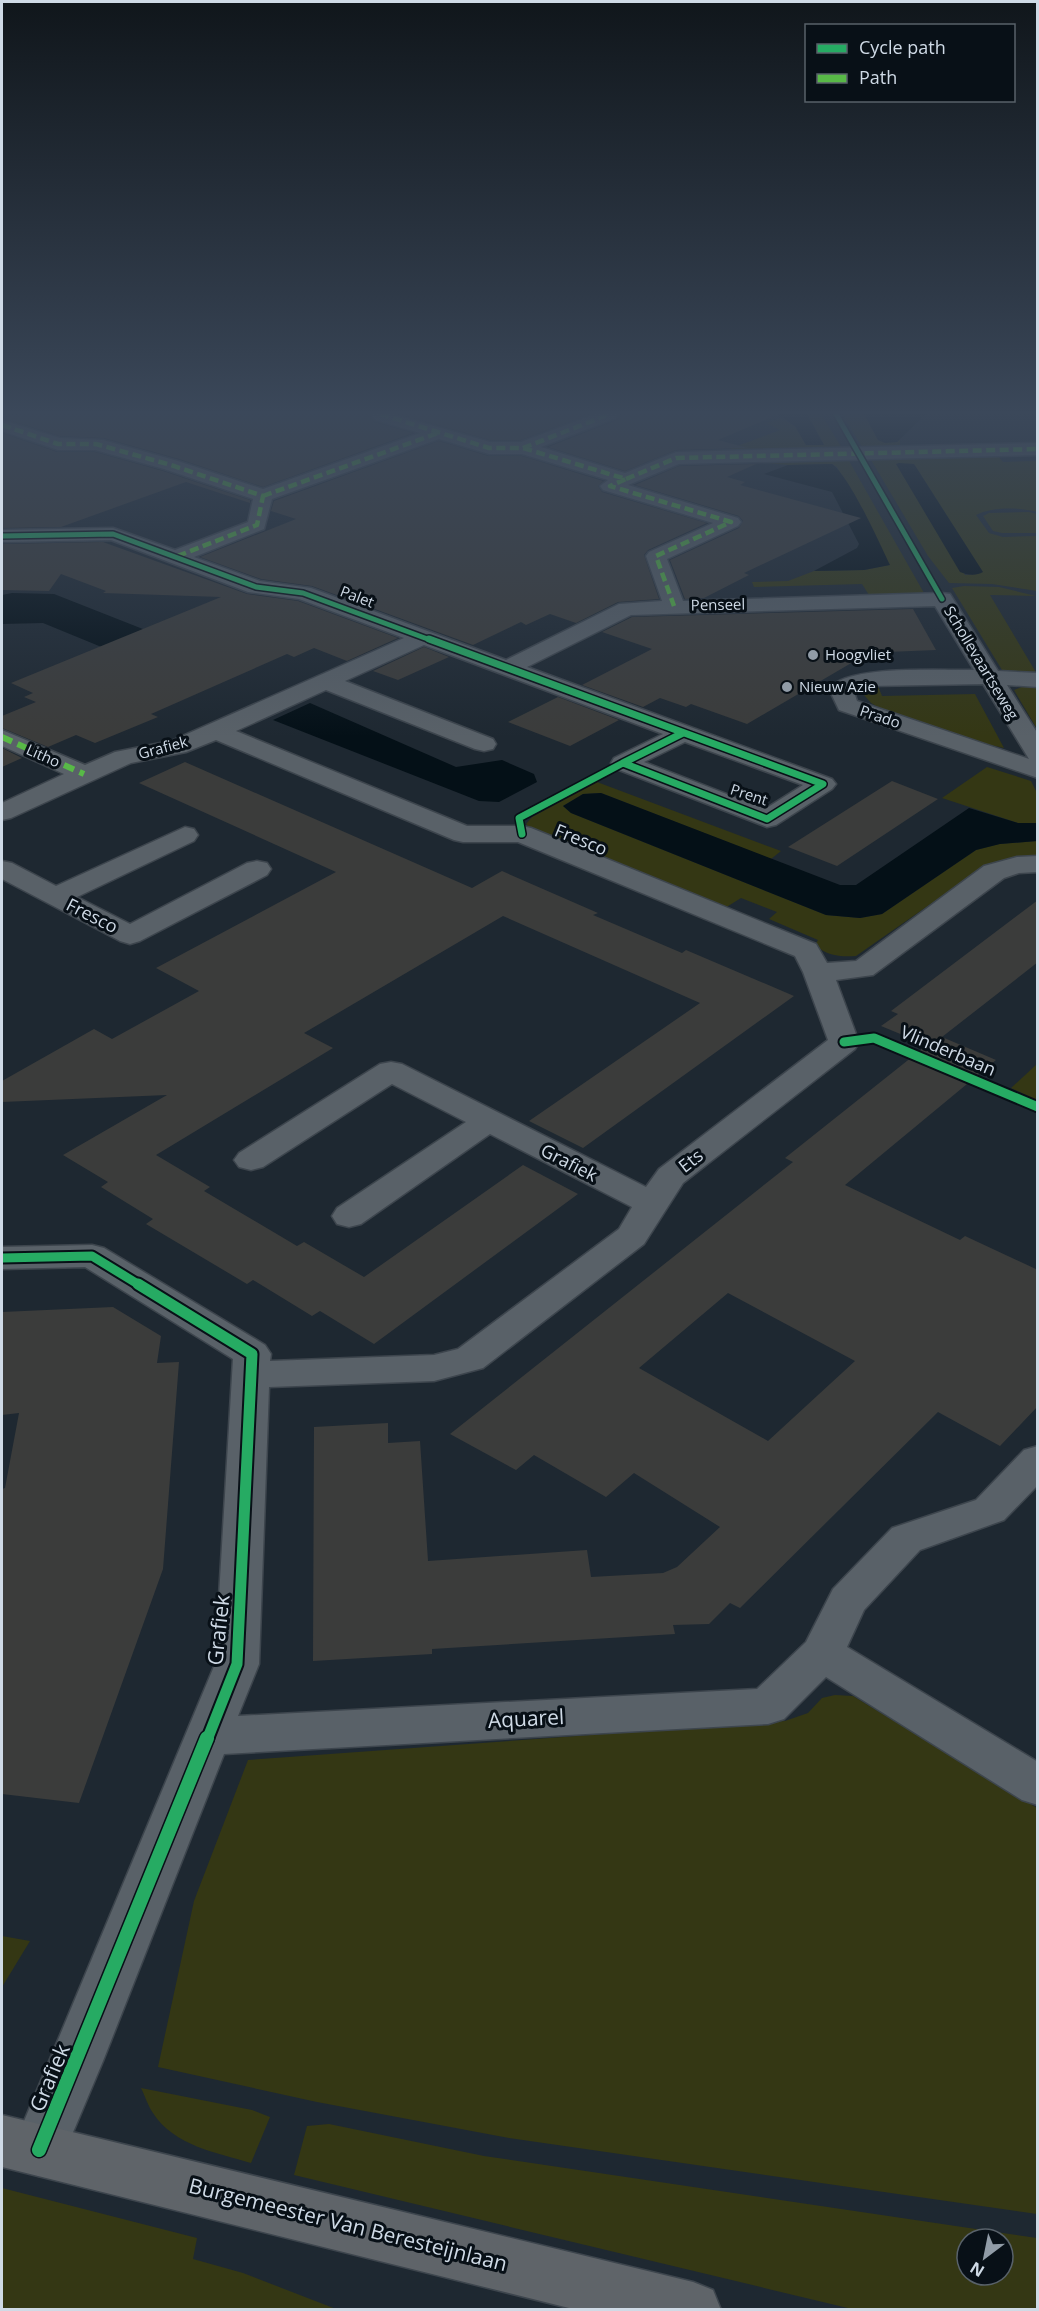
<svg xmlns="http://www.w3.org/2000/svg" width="1039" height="2311" font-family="'Open Sans',sans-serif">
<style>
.green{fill:#343714;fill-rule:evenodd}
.water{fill:#041017}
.building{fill:#3b3c3b;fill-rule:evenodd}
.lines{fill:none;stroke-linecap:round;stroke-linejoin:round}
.minor-casing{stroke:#3d454d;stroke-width:3}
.secondary-casing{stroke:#3d454d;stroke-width:3}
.minor{fill:#596168;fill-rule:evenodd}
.secondary{fill:#5f6469;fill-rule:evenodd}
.quiet-far1{stroke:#58b947;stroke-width:4.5;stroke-dasharray:9 4.5;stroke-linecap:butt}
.quiet{stroke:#58b947;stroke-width:6;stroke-dasharray:11 6;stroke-linecap:butt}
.cycleway-far4-casing{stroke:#081017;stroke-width:8}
.cycleway-far3-casing{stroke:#081017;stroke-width:10}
.cycleway-far2-casing{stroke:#081017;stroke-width:13}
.cycleway-far1-casing{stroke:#081017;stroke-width:15}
.cycleway-casing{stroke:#081017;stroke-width:17}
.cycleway-far4{stroke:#26ab63;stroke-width:5}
.cycleway-far3{stroke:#26ab63;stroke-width:7}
.cycleway-far2{stroke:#26ab63;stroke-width:9}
.cycleway-far1{stroke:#26ab63;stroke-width:11}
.cycleway{stroke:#26ab63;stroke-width:14}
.poi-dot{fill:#919ca7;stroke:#081017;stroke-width:2}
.labels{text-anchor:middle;stroke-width:6;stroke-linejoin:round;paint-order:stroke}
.far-street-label{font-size:15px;fill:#cfdae6;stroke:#081017}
.far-poi-label{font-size:15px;fill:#cfdae6;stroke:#081017;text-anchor:start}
.street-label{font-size:18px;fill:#cfdae6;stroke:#081017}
.near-street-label{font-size:21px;fill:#cfdae6;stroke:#081017}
</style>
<rect width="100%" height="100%" fill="#1e2831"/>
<path class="green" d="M807,414H821L842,448L716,454L780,430L767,423L781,418L795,426L806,445H824Z
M842,414H864L878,440L897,442L900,439V447L863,448Z
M967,456H998L1003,462L1037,461V512C1021,507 991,507 976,515L989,533L1003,537L1037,536V591L992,584L949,583L928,556L871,460L875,458ZM914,464L982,571L978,574L965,575Z
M848,459L924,593L869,595L862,584L754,587L752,582L788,581L814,571L864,570L889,565L837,467L832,464L788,465L746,461Z
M1029,512L1037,514V533H1002L993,531L983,516L989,513Z
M964,586L999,587L1036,596L990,595L1037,674L1024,677L1002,670L952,588Z
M1027,685H1037V729L1014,690Z
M878,686L882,696L975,694L1004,748L977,742L883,710L871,703L864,695L869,689Z
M987,767L1031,781L1037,793V823H1018L942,798Z
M597,782L781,851L771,859L601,793L583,794L563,806L571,813L826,915L860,918L882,914L976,850L999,844L1037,841V857L1004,860L985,866L856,956C840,957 827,956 815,945L818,940L769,919L777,912L741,898L725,908L529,827L526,824L532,817Z
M1037,1064V1100L1011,1088Z
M835,1695L853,1696L1037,1808V2214L509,2138L317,2102L158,2067L194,1901L248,1760L785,1721L808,1713L822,1698Z
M2,1936L30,1941L2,1987Z
M141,2088L252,2110L270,2117L251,2163C218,2153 174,2146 153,2113C148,2106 145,2096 141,2088Z
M329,2124L484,2156L1037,2238V2309H852L294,2175L307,2126ZM967,2239H1003V2275H967Z
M2,2188L197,2238L193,2259L243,2273L336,2309H2Z"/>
<path class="water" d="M778,414H807L824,445H806L795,426Z
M864,414H926L897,442L885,443L878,440Z
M899,463L914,464L983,572C976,576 967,575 960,572L896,464Z
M832,464C850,477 879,542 890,565L864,570L814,571L857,548L859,544L832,492L764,474L788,465Z
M12,593L54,594L153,633L177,678L43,623L2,624V595Z
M310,703L456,767L502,760L534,774L537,782L499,802L479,801L273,720Z
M601,793L840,885H856L969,808L1018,823H1037V841L1000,844L976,850L882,914L860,918L826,915L571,813L563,806L583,794Z"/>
<path class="building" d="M17,414H369L374,422L413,433L263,487L179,459L104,438L60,436L3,418Z
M399,414H590L521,440H490Z
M621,414H779L718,440L748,448L676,450L625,471L548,447L617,420Z
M2,433L57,452H95L163,471L250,500V503L186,482L61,527L2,528Z
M439,441L488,456H522L603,481L598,486L602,492L707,523L648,550L644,555L659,599L618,602L576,623L550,614L526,625L521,622L473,645L312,586L261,579L200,557L296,519L271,511L274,501Z
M756,464L727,477L745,482L740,485L861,518L744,573L749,575L704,598L685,599L670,560L739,528L743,521L739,516L635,485L679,466Z
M103,542L247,594L298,601L398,638L347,661L314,648L294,657L287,654L151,714L158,717L95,743L76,735L48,747L2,728V716L36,702L24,697L33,693L11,683L221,597L103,593L106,591L61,574L49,591L2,590V544Z
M913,609L936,650L863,653L865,655L747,724L691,704L686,707L660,698L643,707L582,685L652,649L602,632L632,617Z
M424,647L449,657L398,680L373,671Z
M558,697L619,720L570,746L508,722Z
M2,748L22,758L2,767Z
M185,762L472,888L502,871L598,913L593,915L682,953L686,950L794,996L583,1148L529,1121L700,1003L503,916L304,1033L333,1048L156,1155L210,1187L204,1191L297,1246L304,1242L364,1277L523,1165L578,1194L374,1344L320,1311L312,1316L253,1280L247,1284L146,1224L153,1219L101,1187L108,1182L63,1155L167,1095L2,1102V1081L94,1029L112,1039L199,991L156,968L336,872L139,783Z
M892,781L938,799L837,866L788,847Z
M1038,900V962L942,1037L996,1060L845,1185L960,1240L965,1236L1038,1270V1406L1000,1446L938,1412L740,1608L730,1603L709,1624L673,1625L675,1634L432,1649V1654L313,1661L314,1427L388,1423V1443L420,1441L428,1561L587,1550L591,1577L663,1573L677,1567L720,1527L634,1473L606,1497L534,1455L516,1470L450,1434L793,1162L785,1158L927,1045L881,1026L898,1014L891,1011ZM728,1293L855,1361L768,1441L639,1368Z
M113,1307L161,1336L157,1363L179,1362L163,1569L79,1803L2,1794V1489L5,1488L19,1413L2,1415V1312Z"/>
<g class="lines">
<defs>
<path id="minor" d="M371,414H392L490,442H521L595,414H619L616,418L541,447L625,473L676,452L1038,443V455L679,464L628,485L738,518L741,522L738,526L667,559L683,601L942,593L950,594L998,671L1038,673V687L1007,685L1038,734V778L839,710L829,689C846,664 944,671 974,670L935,606L631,615L527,667L832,779L836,784L832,789L776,825L767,827L614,768L611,763L614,758L663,734L424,645L345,681L493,739L496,744L493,749L484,751L475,749L326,690L236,731L467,826H522L531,828L816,944L827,963L856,961L984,866L1017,857L1038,856V872L1019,873L1004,878L873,975L836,980L859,1042L855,1049L683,1183L644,1244L483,1368L434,1381L269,1387L259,1664L238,1716L757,1689L806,1642L833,1589L892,1528L976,1500L1024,1450L1038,1446V1485L1004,1520L920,1550L864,1610L847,1647L1038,1762V1805L1022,1800L826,1677L784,1719L768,1724L224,1754L103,2061L58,2168L39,2176L20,2168L12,2150L215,1664L233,1359L85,1267L2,1269V1247L92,1245L104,1248L265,1345L271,1354L270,1361L434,1355L458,1349L619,1229L632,1207L490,1134L361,1224L349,1227L337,1224L332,1216L337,1208L466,1122L392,1084L263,1167L251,1170L239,1167L234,1160L239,1153L380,1064L391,1062L402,1064L646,1187L659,1169L828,1040L803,972L795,956L518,842H463L454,840L216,740L186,752L131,763L11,818L2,820V803L64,774L2,746V730L85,765L115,752L171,741L404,638L299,599L248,592L111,540L2,542V530L113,528L175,550L248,522L253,499L164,469L95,450H58L2,431V420L60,438L103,440L178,461L263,489L420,433L375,420ZM439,439L489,454H522L608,480L600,486L603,490L713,523L649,552L646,556L662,601L619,604L506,660L311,588L260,581L194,557L264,529L272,499ZM983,684L1029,759L857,701L854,692L869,686ZM685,742L803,785L765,809L644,762Z
M185,827L194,829L198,835L194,841L77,897L130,924L247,863L257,861L267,863L271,869L267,875L140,941L130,944L120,941L2,879V861L12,863L56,886Z"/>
<path id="secondary" d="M2,2115L693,2282L713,2290L721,2310H577L2,2167Z"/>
</defs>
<use href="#minor" class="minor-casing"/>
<use href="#secondary" class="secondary-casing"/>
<use href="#minor" class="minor"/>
<use href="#secondary" class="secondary"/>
<path class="quiet-far1" d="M380,414L489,448H523L626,479L610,486L731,522L656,556L674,606
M2,425L58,444H96L171,465L263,496L257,525L175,557
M523,448L610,414
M626,479L676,458L1038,449
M263,496L438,433"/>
<path class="quiet" d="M2,737L84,774"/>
<defs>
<path id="cycleway-far4" d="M836,414L942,599
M2,536L113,534L256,587L303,593L433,641"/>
<path id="cycleway-far3" d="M429,639L823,784L767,819L623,763L683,733
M522,834L519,818L623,763"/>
<path id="cycleway-far2" d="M844,1042L874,1038L1038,1107
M2,1258L92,1256L141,1286"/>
<path id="cycleway-far1" d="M138,1284L252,1354L237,1664L207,1740"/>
<path id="cycleway" d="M39,2150L207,1738"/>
</defs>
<use href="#cycleway-far4" class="cycleway-far4-casing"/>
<use href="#cycleway-far3" class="cycleway-far3-casing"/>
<use href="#cycleway-far2" class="cycleway-far2-casing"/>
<use href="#cycleway-far1" class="cycleway-far1-casing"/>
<use href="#cycleway" class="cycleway-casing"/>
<use href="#cycleway-far4" class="cycleway-far4"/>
<use href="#cycleway-far3" class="cycleway-far3"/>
<use href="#cycleway-far2" class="cycleway-far2"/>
<use href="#cycleway-far1" class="cycleway-far1"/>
<use href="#cycleway" class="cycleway"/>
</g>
<linearGradient id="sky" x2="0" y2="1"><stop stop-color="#10161b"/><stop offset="0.56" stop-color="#3b485a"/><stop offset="1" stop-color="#3b485a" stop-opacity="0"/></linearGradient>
<rect width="1039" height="737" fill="url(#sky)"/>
<g class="poi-dot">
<circle cx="813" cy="655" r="6"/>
<circle cx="787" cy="687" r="6"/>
</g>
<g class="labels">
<g class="far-street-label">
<text transform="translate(357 597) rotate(21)" y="5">Palet</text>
<text transform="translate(718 605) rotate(-1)" y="5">Penseel</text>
<text transform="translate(981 663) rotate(59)" y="5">Schollevaartseweg</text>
<text transform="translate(880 717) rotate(19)" y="5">Prado</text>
<text transform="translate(163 748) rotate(-15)" y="5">Grafiek</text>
<text transform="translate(43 756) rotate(24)" y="5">Litho</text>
<text transform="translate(749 795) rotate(18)" y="5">Prent</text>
</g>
<g class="far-poi-label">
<text x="825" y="660">Hoogvliet</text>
<text x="799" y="692">Nieuw Azie</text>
</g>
<g class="street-label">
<text transform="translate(581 840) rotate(22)" y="6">Fresco</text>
<text transform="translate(92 916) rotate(27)" y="6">Fresco</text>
<text transform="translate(948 1051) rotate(23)" y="6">Vlinderbaan</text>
<text transform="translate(691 1161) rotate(-38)" y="6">Ets</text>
<text transform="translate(569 1163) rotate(27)" y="6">Grafiek</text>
</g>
<g class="near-street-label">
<text transform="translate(219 1630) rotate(-84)" y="7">Grafiek</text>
<text transform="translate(526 1719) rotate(-3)" y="7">Aquarel</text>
<text transform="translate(50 2078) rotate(-67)" y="7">Grafiek</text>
<text transform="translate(348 2225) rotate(14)" y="7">Burgemeester Van Beresteijnlaan</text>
</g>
</g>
<rect width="1039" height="2311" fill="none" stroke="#cfdae6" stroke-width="6"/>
<rect x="805" y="24" width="210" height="78" fill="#081017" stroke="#58616a" stroke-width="1.5"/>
<rect x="817" y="44" width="30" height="9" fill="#26ab63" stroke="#58616a" stroke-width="1.5"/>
<text x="859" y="54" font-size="18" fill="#cfdae6">Cycle path</text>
<rect x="817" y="74" width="30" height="9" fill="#58b947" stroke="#58616a" stroke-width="1.5"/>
<text x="859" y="84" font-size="18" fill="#cfdae6">Path</text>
<g transform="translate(985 2257) rotate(212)"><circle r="28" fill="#081017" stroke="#58616a" stroke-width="1.5"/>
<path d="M0-4.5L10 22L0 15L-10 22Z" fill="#919ca7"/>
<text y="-9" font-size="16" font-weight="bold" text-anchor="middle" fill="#cfdae6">N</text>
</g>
</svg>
